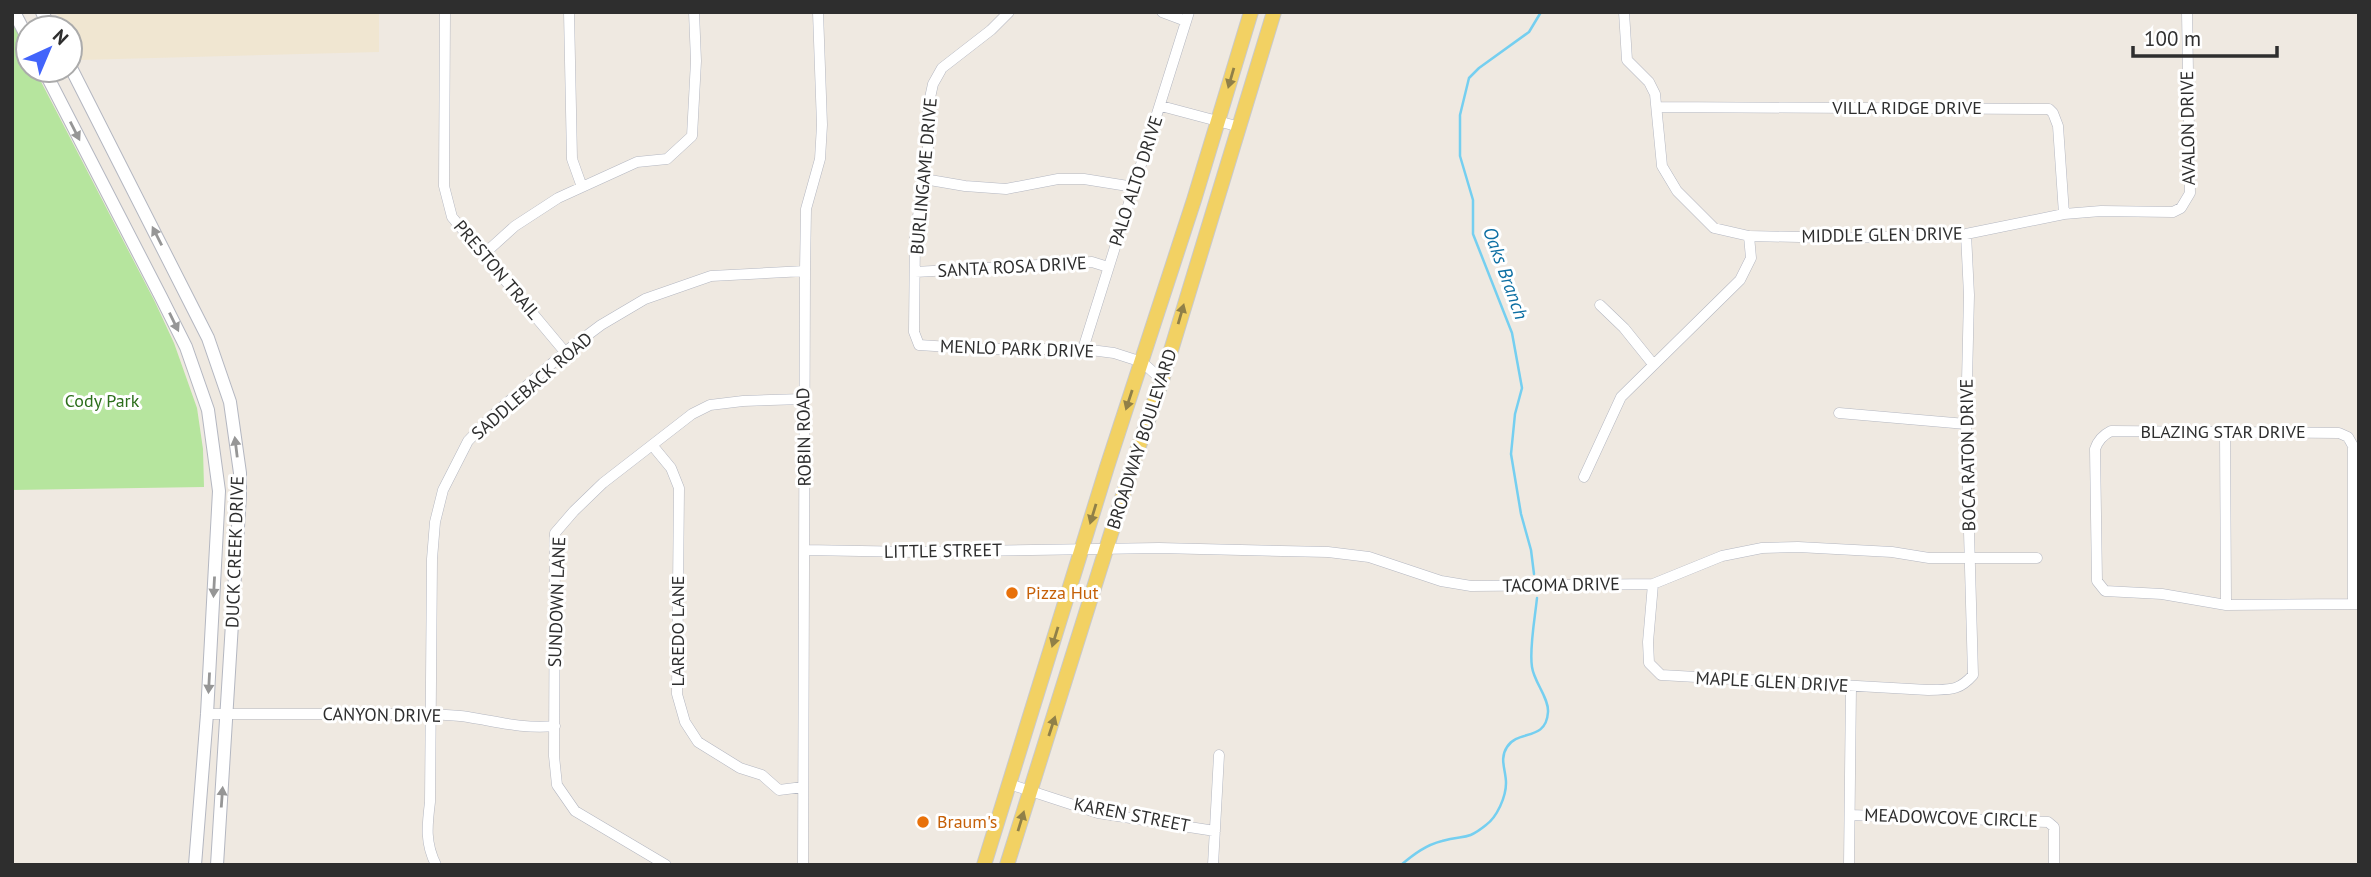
<svg xmlns="http://www.w3.org/2000/svg" width="2371" height="877" font-family="'PT Sans',sans-serif">
<style>
.education{fill:#f0e6d1}
.green{fill:#b6e59e}
.lines{fill:none;stroke-linecap:round;stroke-linejoin:round}
.stream{stroke:#75cff0;stroke-width:2.5}
.street-casing{stroke:#b4b7c1;stroke-width:11}
.secondary-casing{stroke:#b4b7c1;stroke-width:14}
.primary-casing{stroke:#c9c9c9;stroke-width:16}
.street{stroke:#fff;stroke-width:10}
.secondary{stroke:#fff;stroke-width:12}
.primary{stroke:#f2d163;stroke-width:14}
.oneway{fill:#908048}
.oneway2{fill:#969696}
.food-dot{fill:#e8710a;stroke:#fff;stroke-width:2.5}
.labels{text-anchor:middle;stroke-width:6;stroke-linejoin:round;paint-order:stroke}
.street-label{font-size:18px;fill:#2e2e2e;stroke:#fff}
.park-label{font-size:18px;fill:#2c6e1b;stroke:#fff}
.food-label{font-size:18px;fill:#c56008;stroke:#fff;text-anchor:start}
.water-label{font-size:19px;font-style:italic;fill:#0d6fa3;stroke:#fff}
</style>
<rect width="100%" height="100%" fill="#efe9e1"/>
<path class="education" d="M56,12H379V52L80,60L70,40V28H64Z"/>
<path class="green" d="M12,21L28,55V70H35L155,302L174,343L197,408L203,449L204,487L12,490Z"/>
<g class="lines">
<path class="stream" d="M1534,574L1531,550L1521,514L1511,454L1515,414L1522,388L1512,333L1473,234V200L1460,156V115L1469,78L1479,68L1529,32L1541,12
M1401,865C1414,854 1426,845 1442,841C1464,834 1465,842 1486,825C1497,817 1506,797 1506,783C1506,770 1499,759 1507,747C1518,729 1546,742 1548,712C1549,698 1534,682 1532,667C1529,649 1535,618 1537,598"/>
<defs>
<path id="street" d="M445,12L444,186L452,217L565,352
M569,12L572,159L582,187
M1009,12L991,30L942,68L933,84L928,107V147L915,237L914,332L919,345L981,349H1083L1114,353L1142,362L1162,380
M1162,12L1186,21
M1624,12L1627,60L1649,82L1655,94L1662,166L1677,191L1714,228L1749,236L1844,238L1966,234L2064,214L2101,211L2173,212L2181,208L2190,193L2187,12
M1161,106L1240,127
M1657,107L2049,109L2053,113L2058,126L2064,214
M924,179L965,186L1006,189L1058,179H1084L1134,187
M484,254L515,226L558,198L637,162L667,159L692,136L696,61L694,12
M915,272L1092,262L1108,267
M1600,305L1624,328L1653,364
M1083,349L1189,12
M1839,413L1966,424
M2225,432L2226,605
M652,445L671,468L679,488L677,694L685,722L698,742L740,768L762,775L779,790L803,787
M1584,477L1621,397L1740,280L1751,258L1749,236
M805,550L916,552L1159,548L1328,552L1369,557L1441,581L1471,586L1653,584L1722,556L1762,548L1798,547L1892,552L1929,558H2037
M1653,584L1648,642L1649,663L1661,675L1928,690C1949,689 1958,692 1973,675L1966,424L1969,295L1966,234
M2353,604V446L2348,437L2339,433L2111,431C2103,435 2098,440 2095,449L2097,581L2105,591L2162,594L2226,605L2353,604H2359
M207,714H429C442,715 455,715 468,717C499,722 523,729 555,726
M1009,784L1098,813L1215,831
M1850,815L2048,822L2054,827V865
M436,865C425,843 427,826 430,802L432,559L435,522L443,490L468,441L491,417L565,352L601,325L645,299L711,276L805,271
M666,865L575,811L557,785L554,756L555,533L574,511L603,483L692,414L710,405L743,401L803,399
M803,865L805,271L806,209L820,159L822,125L818,12
M1213,865L1219,755
M1849,865L1851,686"/>
<path id="secondary" d="M14,12L28,39
M42,12L50,28
M70,66L208,338L230,402L240,473V495L217,865
M44,70L161,297L186,347L208,410L219,491L207,714L195,865"/>
<path id="primary" d="M984,865L1107,467L1194,200L1251,12
M1007,865L1135,457L1162,380L1274,12"/>
</defs>
<use href="#street" class="street-casing"/>
<use href="#secondary" class="secondary-casing"/>
<use href="#primary" class="primary-casing"/>
<use href="#street" class="street"/>
<use href="#secondary" class="secondary"/>
<use href="#primary" class="primary"/>
</g>
<defs><path id="oneway-solid" d="M-6-.8H1V-3.2L6.5 0L1 3.2V.8H-6Z" transform="scale(1.75)"/></defs>
<g class="oneway">
<use href="#oneway-solid" transform="translate(1231 78) rotate(106)"/>
<use href="#oneway-solid" transform="translate(1181 314) rotate(-74)"/>
<use href="#oneway-solid" transform="translate(1129 400) rotate(108)"/>
<use href="#oneway-solid" transform="translate(1093 514) rotate(107)"/>
<use href="#oneway-solid" transform="translate(1055 637) rotate(107)"/>
<use href="#oneway-solid" transform="translate(1052 726) rotate(-72)"/>
<use href="#oneway-solid" transform="translate(1021 821) rotate(-73)"/>
</g>
<g class="oneway2">
<use href="#oneway-solid" transform="translate(75 131) rotate(63)"/>
<use href="#oneway-solid" transform="translate(157 236) rotate(-117)"/>
<use href="#oneway-solid" transform="translate(174 322) rotate(64)"/>
<use href="#oneway-solid" transform="translate(236 447) rotate(-97)"/>
<use href="#oneway-solid" transform="translate(214 587) rotate(93)"/>
<use href="#oneway-solid" transform="translate(209 683) rotate(93)"/>
<use href="#oneway-solid" transform="translate(222 797) rotate(-86)"/>
</g>
<g class="food-dot">
<circle cx="1012" cy="593" r="7"/>
<circle cx="923" cy="822" r="7"/>
</g>
<g class="labels">
<g class="street-label">
<text x="1907" y="114">VILLA RIDGE DRIVE</text>
<text transform="translate(2188 128) rotate(-91)" y="6">AVALON DRIVE</text>
<text transform="translate(924 176) rotate(-85)" y="6">BURLINGAME DRIVE</text>
<text transform="translate(1136 181) rotate(-72)" y="6">PALO ALTO DRIVE</text>
<text transform="translate(1882 235) rotate(-1)" y="6">MIDDLE GLEN DRIVE</text>
<text transform="translate(1012 267) rotate(-3)" y="6">SANTA ROSA DRIVE</text>
<text transform="translate(497 270) rotate(50)" y="6">PRESTON TRAIL</text>
<text transform="translate(1017 349) rotate(2)" y="6">MENLO PARK DRIVE</text>
<text transform="translate(532 386) rotate(-41)" y="6">SADDLEBACK ROAD</text>
<text x="2223" y="438">BLAZING STAR DRIVE</text>
<text transform="translate(804 437) rotate(-91)" y="6">ROBIN ROAD</text>
<text transform="translate(1142 439) rotate(-72)" y="6">BROADWAY BOULEVARD</text>
<text transform="translate(1968 455) rotate(-91)" y="6">BOCA RATON DRIVE</text>
<text transform="translate(943 551) rotate(-1)" y="6">LITTLE STREET</text>
<text transform="translate(235 552) rotate(-88)" y="6">DUCK CREEK DRIVE</text>
<text transform="translate(1561 585) rotate(-1)" y="6">TACOMA DRIVE</text>
<text transform="translate(557 602) rotate(-88)" y="6">SUNDOWN LANE</text>
<text transform="translate(678 631) rotate(-90)" y="6">LAREDO LANE</text>
<text transform="translate(1772 682) rotate(3)" y="6">MAPLE GLEN DRIVE</text>
<text transform="translate(382 715) rotate(1)" y="6">CANYON DRIVE</text>
<text transform="translate(1132 815) rotate(11)" y="6">KAREN STREET</text>
<text transform="translate(1951 818) rotate(2)" y="6">MEADOWCOVE CIRCLE</text>
</g>
<g class="park-label">
<text x="102" y="407">Cody Park</text>
</g>
<g class="food-label">
<text x="1026" y="599">Pizza Hut</text>
<text x="937" y="828">Braum's</text>
</g>
<g class="water-label">
<text transform="translate(1506 273) rotate(70)" y="7">Oaks Branch</text>
</g>
</g>
<rect width="2371" height="877" fill="none" stroke="#2e2e2e" stroke-width="28"/>
<g transform="translate(49 49) rotate(44)"><circle r="33" fill="#ffffff" stroke="#ababab" stroke-width="2"/>
<path d="M0-5L12 26L0 18L-12 26Z" fill="#4264fb"/>
<text y="-10" font-size="19" font-weight="bold" text-anchor="middle" fill="#2e2e2e">N</text>
</g>
<path d="M2133 46v10h144v-10" fill="none" stroke="#2e2e2e" stroke-width="3.5"/>
<text x="2144" y="46" font-size="21" fill="#2e2e2e" stroke="#ffffff" stroke-width="5" paint-order="stroke">100 m</text>
</svg>
